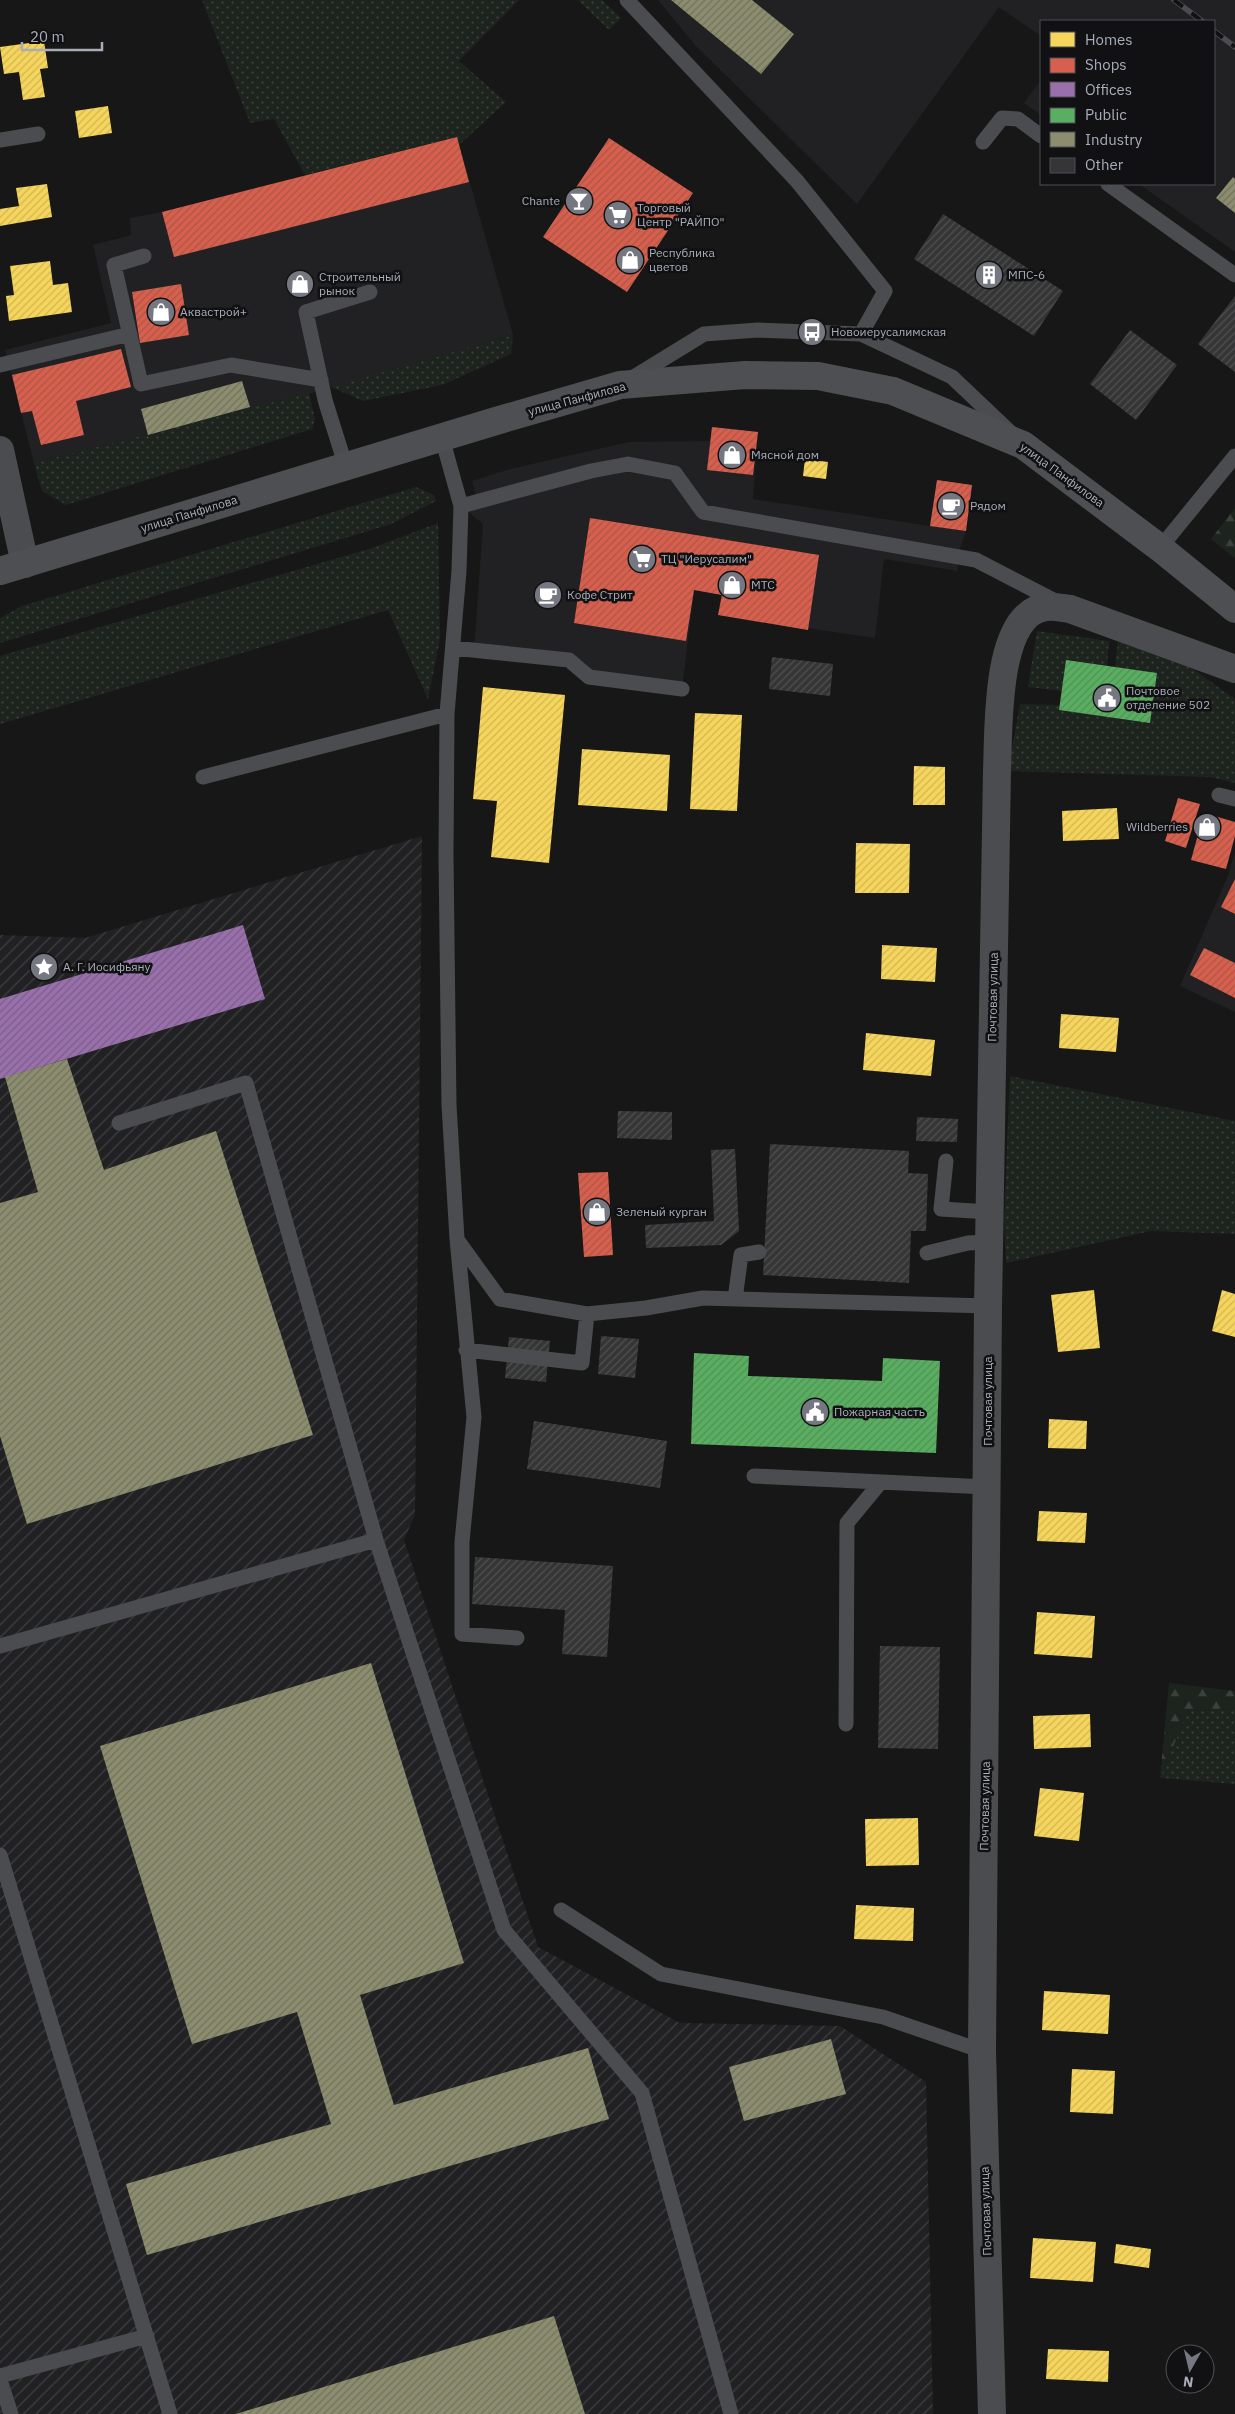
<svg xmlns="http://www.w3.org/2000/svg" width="1235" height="2414" font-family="'IBM Plex Sans',sans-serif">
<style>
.built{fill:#212123}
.industrial{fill:url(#industrial-furrows)}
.grass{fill:url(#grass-dots)}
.forest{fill:url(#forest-firs)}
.homes{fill:url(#homes-hatch)}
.shops{fill:url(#shops-hatch)}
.offices{fill:url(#offices-hatch)}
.public{fill:url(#public-hatch)}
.industry{fill:url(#industry-hatch)}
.building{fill:url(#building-hatch)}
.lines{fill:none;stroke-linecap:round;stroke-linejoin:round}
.service{stroke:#4b4c50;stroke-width:15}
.minor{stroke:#4b4c50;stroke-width:28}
.primary{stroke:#4d4f52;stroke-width:28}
.rail-casing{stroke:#4b4c4f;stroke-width:5.5}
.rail{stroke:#111113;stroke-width:4;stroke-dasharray:11;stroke-linecap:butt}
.labels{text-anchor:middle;stroke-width:5;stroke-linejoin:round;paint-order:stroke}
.poi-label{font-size:12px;fill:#a8adb8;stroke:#111113;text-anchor:start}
.street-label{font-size:12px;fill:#a8adb8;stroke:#111113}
</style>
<defs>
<pattern id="industrial-furrows" width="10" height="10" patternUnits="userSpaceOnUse" patternTransform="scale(1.25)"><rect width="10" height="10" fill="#212123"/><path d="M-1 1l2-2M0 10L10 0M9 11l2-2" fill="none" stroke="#3e3f41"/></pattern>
<pattern id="grass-dots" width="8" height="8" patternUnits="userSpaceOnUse" patternTransform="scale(1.25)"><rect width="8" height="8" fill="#1d241e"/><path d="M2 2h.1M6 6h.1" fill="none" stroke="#3b413d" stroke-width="1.8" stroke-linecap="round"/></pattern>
<pattern id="forest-firs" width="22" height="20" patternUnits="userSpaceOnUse" patternTransform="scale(1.25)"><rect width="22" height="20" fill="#1d241e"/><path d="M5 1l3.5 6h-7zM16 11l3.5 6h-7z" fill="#3b413d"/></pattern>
<pattern id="homes-hatch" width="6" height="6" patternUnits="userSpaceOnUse" patternTransform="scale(1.25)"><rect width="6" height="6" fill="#f6d55c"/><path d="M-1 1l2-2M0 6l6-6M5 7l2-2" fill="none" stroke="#cfb555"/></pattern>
<pattern id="shops-hatch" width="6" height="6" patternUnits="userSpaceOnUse" patternTransform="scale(1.25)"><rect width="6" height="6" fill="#d6604d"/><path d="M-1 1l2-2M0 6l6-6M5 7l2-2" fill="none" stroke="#ad5548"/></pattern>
<pattern id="offices-hatch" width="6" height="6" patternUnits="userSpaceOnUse" patternTransform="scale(1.25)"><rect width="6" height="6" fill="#9970ab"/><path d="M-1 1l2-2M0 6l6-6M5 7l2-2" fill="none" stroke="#7a5e88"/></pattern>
<pattern id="public-hatch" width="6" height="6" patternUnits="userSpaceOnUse" patternTransform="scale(1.25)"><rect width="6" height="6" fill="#5aae61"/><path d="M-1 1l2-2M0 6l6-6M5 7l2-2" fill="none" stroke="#509056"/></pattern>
<pattern id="industry-hatch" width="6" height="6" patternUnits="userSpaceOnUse" patternTransform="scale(1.25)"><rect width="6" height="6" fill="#8c8c6e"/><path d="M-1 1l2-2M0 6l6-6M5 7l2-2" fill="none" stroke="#71725e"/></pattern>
<pattern id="building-hatch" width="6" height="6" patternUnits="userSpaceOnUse" patternTransform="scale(1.25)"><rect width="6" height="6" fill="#353536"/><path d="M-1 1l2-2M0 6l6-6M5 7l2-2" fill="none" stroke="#4f5051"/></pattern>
</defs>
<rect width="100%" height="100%" fill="#171717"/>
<path class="built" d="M658,0H1235V252L1139,184H1214V21H1041V36L999,7L857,204L695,45Z
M1041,80V115L1024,103Z
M457,137L513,335L323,390L34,463L5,350L111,323L93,245L131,235L130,218L162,212Z
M712,427L758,432L753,499L930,526L937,480L972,485L966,531L957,558L958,571L884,559L875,638L718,615L721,595L694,590L682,689L589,677L569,660L474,650L483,524L461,506L476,496L472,481L510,469L629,442L710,441Z
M1235,852V1012L1180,986L1227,878Z"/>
<path class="industrial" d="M422,836L415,1515L404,1540L538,1947L680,2023L840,2026L926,2082L933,2414H0V935L85,938Z"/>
<path class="grass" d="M202,0H519L459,61L506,102L459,145L457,137L305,175L274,119L250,123Z
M578,0H602L621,18L609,30Z
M513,335L511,354L442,385L363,401L331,387Z
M309,393L315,419L312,429L66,505L42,491L34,463Z
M416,487L434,495L436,501L391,524L0,643V618L22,606Z
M438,523L440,639L428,699L388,610L0,724V656L369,549Z
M1037,631L1109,641L1107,666L1066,661L1062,691L1028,687Z
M1118,641L1193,669L1235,699V783L1211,777L1008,771L1020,704L1060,705L1059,710L1150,723L1157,674L1115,667Z
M1010,1076L1235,1121V1234L1151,1231L1006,1263L1004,1221Z
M1235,1709V1784L1160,1778L1188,1711Z"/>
<path class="forest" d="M1235,508V558L1211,539Z
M1169,1683L1235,1691V1709L1188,1711L1160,1778Z"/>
<path class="homes" d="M44,41L48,68L40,69L45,97L23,100L19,72L4,74L0,47Z
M108,106L112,133L79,138L75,111Z
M47,184L52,217L0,226V209L19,206L16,188Z
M50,261L53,285L68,283L72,312L9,321L6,296L14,295L10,266Z
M805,459L828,462L826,479L803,476Z
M483,687L565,695L549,863L491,857L497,801L473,799Z
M695,713L742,715L737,811L690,809Z
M582,749L670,755L667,811L578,805Z
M914,766L945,767V805H913Z
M1117,808L1119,839L1063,841L1062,811Z
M856,843L910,844L909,893H855Z
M882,945L937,948L935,982L881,979Z
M1061,1014L1119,1018L1116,1052L1059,1048Z
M866,1033L935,1040L931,1076L863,1070Z
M1094,1290L1100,1348L1058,1352L1051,1295Z
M1222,1290L1235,1294V1337L1212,1331Z
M1049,1419L1087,1421L1086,1449L1048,1448Z
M1039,1511L1087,1513L1085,1543L1037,1541Z
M1037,1612L1095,1616L1092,1658L1034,1654Z
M1090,1714L1091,1747L1034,1749L1033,1716Z
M1040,1788L1084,1793L1079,1841L1034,1836Z
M918,1818L919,1865L866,1866L865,1819Z
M856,1905L914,1908L913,1941L854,1939Z
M1044,1991L1110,1995L1108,2034L1042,2030Z
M1072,2069L1115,2071L1113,2114L1070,2112Z
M1033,2238L1096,2242L1093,2282L1030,2278Z
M1116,2244L1151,2249L1149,2268L1114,2263Z
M1048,2349L1109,2351L1108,2382L1046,2379Z"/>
<path class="shops" d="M457,137L469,182L174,257L162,212Z
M609,138L693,193L627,292L543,237Z
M181,284L189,335L140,343L132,292Z
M121,349L131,387L76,401L84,435L41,445L32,411L21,413L12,375Z
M712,427L758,432L753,475L707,470Z
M937,480L972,485L966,531L930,526Z
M590,518L819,555L808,630L718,615L722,595L694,590L686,641L574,623Z
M1178,798L1200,804L1186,848L1165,841Z
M1204,813L1235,822V836L1226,869L1191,860Z
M1235,879V914L1221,907Z
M1204,948L1235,963V998L1190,975Z
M608,1172L613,1255L584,1257L578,1173Z"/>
<path class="offices" d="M243,925L265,999L0,1079V999Z"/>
<path class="public" d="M1066,660L1157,673L1150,723L1059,710Z
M694,1353L749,1356L748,1376L882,1381L883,1358L940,1361L936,1453L691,1444Z"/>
<path class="industry" d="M671,0H752L794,34L761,74Z
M1233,177L1235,179V213L1216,198Z
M242,381L250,407L148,435L141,409Z
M67,1059L104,1170L216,1131L313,1435L27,1524L0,1436V1203L38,1192L5,1077Z
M371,1663L464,1963L360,1995L394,2105L588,2048L609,2119L147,2255L126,2184L331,2124L297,2012L192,2044L100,1746Z
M831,2039L846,2094L744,2121L729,2067Z
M554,2316L585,2414H236Z"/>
<path class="building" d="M943,214L1063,291L1034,336L914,259Z
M1235,296V372L1198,344Z
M1130,330L1177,365L1136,420L1090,384Z
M772,657L833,664L830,696L769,689Z
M618,1111L672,1112V1140L617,1138Z
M917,1117L958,1119L957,1142L916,1141Z
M770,1144L909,1151L908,1173L928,1174L926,1231H911L909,1283L763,1275Z
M735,1149L739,1231L721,1245L646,1248L645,1225L714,1221L711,1150Z
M601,1336L639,1339L635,1378L598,1374Z
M509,1337L550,1341L546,1382L505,1378Z
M534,1421L667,1441L660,1488L527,1469Z
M475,1557L613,1566L607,1657L562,1654L565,1610L472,1604Z
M880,1646L940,1647L938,1749L878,1748Z"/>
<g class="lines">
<path class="service" d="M627,0L797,181L885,291L861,334
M0,140L38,134
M983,142L1002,118L1018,119L1041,136
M1108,184L1235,275
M144,256L114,265L141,384L231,365L321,380
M0,365L130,334
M629,380L704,334L758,330L861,334L952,377L1011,433
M442,438L461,506L459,571L447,714L446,855L449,1105L457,1239L474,1417L462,1542V1634L517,1638
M346,467L325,400L306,312L370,292
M461,506L591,471L628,464L675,473L703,512L976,560L1059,603
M1160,548L1235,456
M453,648L569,660L589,677L682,689
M203,777L447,714
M1219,795L1235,799
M119,1123L246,1083L376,1540
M946,1161L941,1209L990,1212
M458,1241L500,1299L587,1314L646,1308L703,1298L988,1306
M927,1253L968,1243L989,1242
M735,1299L741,1255L759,1252
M466,1350L582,1363L587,1314
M754,1476L987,1487
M0,1646L376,1540L504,1930L642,2093L731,2414
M846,1724L847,1523L880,1483
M0,1855L170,2414
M561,1910L661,1974L883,2017L982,2051
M0,2376L147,2336
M0,2380L11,2414"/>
<path class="minor" d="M0,450L25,564
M992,2414L982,2051L988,1306L997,770C999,731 994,613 1046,607C1054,606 1062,608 1070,609L1235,669"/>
<path class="primary" d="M0,571L496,421L620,385L745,375L818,376L893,391L1023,445L1160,548L1235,609"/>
<defs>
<path id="rail" d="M1174,0L1202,21
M1214,31L1235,47"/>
</defs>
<use href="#rail" class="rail-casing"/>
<use href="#rail" class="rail"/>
</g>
<defs>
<symbol id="bar-disc" viewBox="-11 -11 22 22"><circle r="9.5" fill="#757880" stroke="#111113"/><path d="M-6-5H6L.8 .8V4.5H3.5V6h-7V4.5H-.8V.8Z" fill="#fff"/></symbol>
<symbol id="supermarket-disc" viewBox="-11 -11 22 22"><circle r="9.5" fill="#757880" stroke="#111113"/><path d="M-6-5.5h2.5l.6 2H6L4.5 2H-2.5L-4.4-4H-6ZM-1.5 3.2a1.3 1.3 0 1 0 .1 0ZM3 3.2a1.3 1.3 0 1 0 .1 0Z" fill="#fff"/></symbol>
<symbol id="shop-disc" viewBox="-11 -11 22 22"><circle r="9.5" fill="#757880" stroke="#111113"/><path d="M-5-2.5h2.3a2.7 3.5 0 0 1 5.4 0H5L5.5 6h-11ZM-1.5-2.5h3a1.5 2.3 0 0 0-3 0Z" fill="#fff"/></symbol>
<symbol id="building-disc" viewBox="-11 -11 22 22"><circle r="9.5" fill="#757880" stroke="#111113"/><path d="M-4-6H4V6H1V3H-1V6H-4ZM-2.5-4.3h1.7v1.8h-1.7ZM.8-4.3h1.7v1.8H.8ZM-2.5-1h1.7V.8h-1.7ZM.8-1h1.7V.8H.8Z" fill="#fff"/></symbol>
<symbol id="bus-disc" viewBox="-11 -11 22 22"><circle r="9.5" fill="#757880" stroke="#111113"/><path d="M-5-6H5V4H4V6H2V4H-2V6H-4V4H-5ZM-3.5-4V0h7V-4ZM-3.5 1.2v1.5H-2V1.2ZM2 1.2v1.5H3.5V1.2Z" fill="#fff"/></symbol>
<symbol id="cafe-disc" viewBox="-11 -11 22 22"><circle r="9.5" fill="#757880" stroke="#111113"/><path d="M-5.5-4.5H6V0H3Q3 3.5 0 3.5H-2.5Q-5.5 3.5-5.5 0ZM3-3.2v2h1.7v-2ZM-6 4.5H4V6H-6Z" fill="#fff"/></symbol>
<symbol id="civic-disc" viewBox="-11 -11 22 22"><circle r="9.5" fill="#757880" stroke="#111113"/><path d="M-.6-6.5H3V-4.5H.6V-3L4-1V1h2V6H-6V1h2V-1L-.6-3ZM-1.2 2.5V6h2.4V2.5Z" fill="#fff"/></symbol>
<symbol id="sight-disc" viewBox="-11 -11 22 22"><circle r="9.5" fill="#757880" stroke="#111113"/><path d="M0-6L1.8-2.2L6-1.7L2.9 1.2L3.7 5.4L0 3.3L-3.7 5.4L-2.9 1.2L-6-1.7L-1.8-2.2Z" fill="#fff"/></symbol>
</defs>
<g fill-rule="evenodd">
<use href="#bar-disc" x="563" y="185" width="32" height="32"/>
<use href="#supermarket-disc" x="602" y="199" width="32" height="32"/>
<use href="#shop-disc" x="614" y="244" width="32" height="32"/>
<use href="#building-disc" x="973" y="259" width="32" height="32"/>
<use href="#shop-disc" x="284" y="268" width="32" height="32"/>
<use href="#shop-disc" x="145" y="296" width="32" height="32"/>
<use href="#bus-disc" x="796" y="316" width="32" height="32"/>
<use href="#shop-disc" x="716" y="439" width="32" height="32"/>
<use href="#cafe-disc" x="935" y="490" width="32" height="32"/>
<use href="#supermarket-disc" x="626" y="543" width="32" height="32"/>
<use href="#shop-disc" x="716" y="569" width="32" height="32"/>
<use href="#cafe-disc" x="532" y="579" width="32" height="32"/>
<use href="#civic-disc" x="1091" y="682" width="32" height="32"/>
<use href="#shop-disc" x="1191" y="811" width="32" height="32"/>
<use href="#sight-disc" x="28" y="951" width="32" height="32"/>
<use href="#shop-disc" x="581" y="1196" width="32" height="32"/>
<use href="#civic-disc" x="799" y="1396" width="32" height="32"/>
</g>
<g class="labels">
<g class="poi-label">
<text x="560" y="205" text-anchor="end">Chante</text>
<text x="637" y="212">Торговый<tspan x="637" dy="14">Центр "РАЙПО"</tspan></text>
<text x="649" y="257">Республика<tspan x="649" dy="14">цветов</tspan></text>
<text x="1008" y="279">МПС-6</text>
<text x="319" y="281">Строительный<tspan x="319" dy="14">рынок</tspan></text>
<text x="180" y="316">Аквастрой+</text>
<text x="831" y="336">Новоиерусалимская</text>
<text x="751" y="459">Мясной дом</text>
<text x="970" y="510">Рядом</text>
<text x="661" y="563">ТЦ "Иерусалим"</text>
<text x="751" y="589">МТС</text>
<text x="567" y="599">Кофе Стрит</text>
<text x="1126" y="695">Почтовое<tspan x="1126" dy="14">отделение 502</tspan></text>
<text x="1188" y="831" text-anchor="end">Wildberries</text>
<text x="63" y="971">А. Г. Иосифьяну</text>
<text x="616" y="1216">Зеленый курган</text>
<text x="834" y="1416">Пожарная часть</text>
</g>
<g class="street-label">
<text transform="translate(577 399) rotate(-15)" y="4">улица Панфилова</text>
<text transform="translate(1062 475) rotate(36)" y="4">улица Панфилова</text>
<text transform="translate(189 514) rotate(-17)" y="4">улица Панфилова</text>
<text transform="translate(993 997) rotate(-89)" y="4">Почтовая улица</text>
<text transform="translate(988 1401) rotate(-90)" y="4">Почтовая улица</text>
<text transform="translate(985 1806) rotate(-89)" y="4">Почтовая улица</text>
<text transform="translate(986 2211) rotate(-92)" y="4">Почтовая улица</text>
</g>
</g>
<rect x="1040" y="20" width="175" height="165" fill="#111113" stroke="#4d4f55"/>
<rect x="1050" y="32" width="25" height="15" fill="#f6d55c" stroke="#4d4f55"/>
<text x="1085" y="45" font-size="15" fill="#a8adb8">Homes</text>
<rect x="1050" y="58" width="25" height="15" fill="#d6604d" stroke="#4d4f55"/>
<text x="1085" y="70" font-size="15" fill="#a8adb8">Shops</text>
<rect x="1050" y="82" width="25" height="15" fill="#9970ab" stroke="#4d4f55"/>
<text x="1085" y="95" font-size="15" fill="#a8adb8">Offices</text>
<rect x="1050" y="108" width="25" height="15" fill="#5aae61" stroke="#4d4f55"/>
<text x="1085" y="120" font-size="15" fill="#a8adb8">Public</text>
<rect x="1050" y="132" width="25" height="15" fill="#8c8c6e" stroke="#4d4f55"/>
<text x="1085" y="145" font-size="15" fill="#a8adb8">Industry</text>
<rect x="1050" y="158" width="25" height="15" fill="#353536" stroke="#4d4f55"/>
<text x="1085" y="170" font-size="15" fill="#a8adb8">Other</text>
<g transform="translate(1190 2369) rotate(188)"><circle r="24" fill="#111113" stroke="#4d4f55"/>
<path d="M0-4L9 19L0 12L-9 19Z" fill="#757880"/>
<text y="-8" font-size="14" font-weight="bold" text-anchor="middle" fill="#a8adb8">N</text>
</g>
<path d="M22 42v8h80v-8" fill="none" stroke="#a8adb8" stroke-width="2.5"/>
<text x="30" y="42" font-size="15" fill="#a8adb8" stroke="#111113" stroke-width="4" paint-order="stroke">20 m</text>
</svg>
